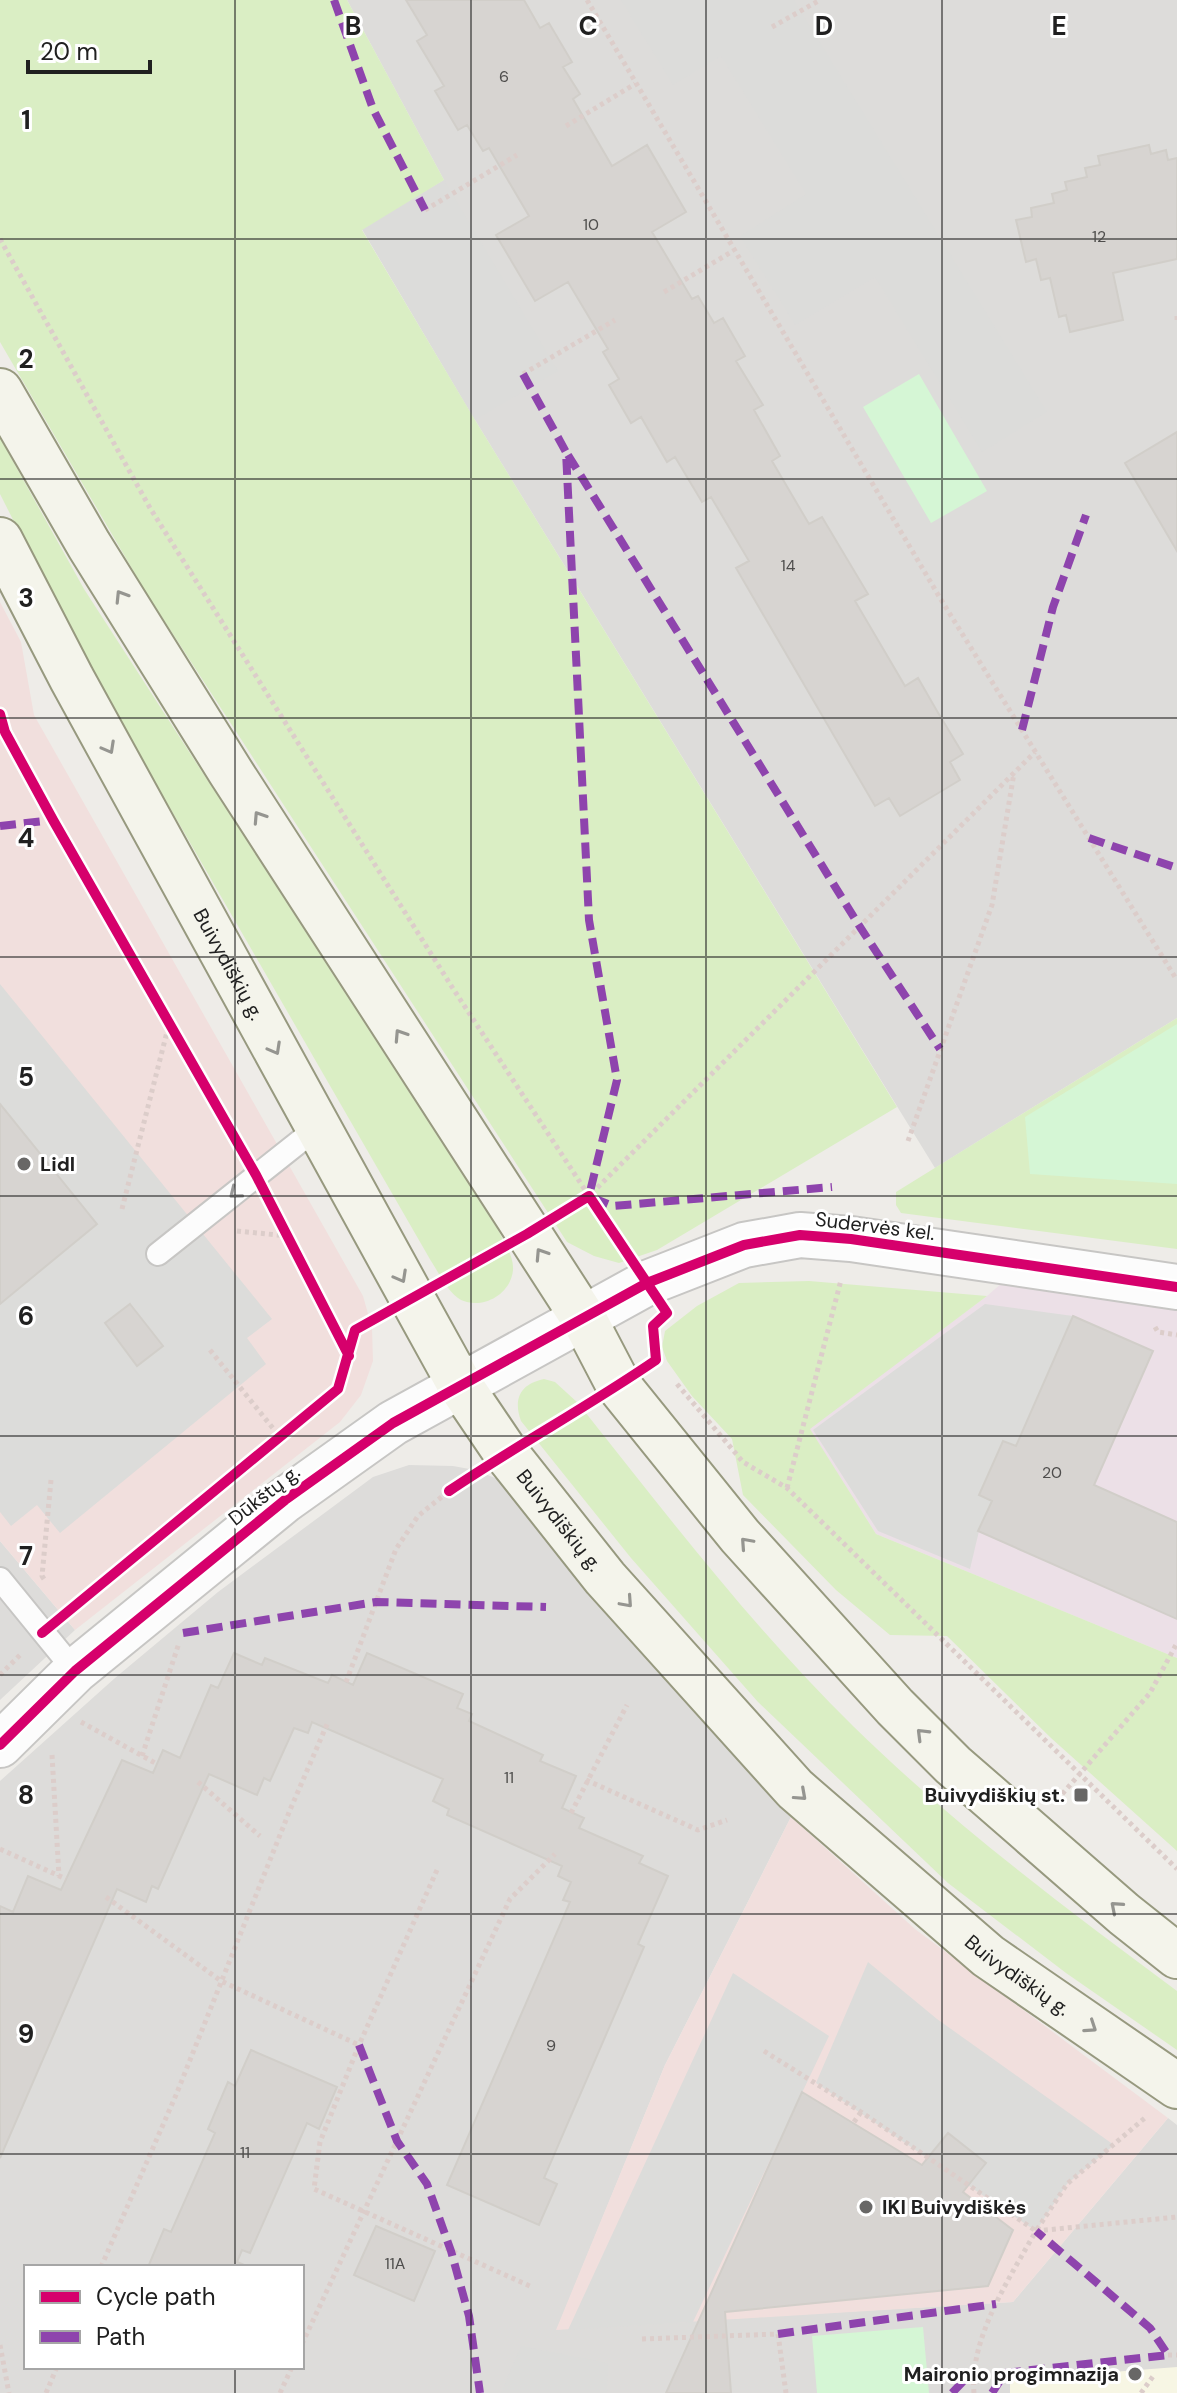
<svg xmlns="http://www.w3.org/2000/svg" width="1177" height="2393" font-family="'DM Sans',sans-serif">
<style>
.residential{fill:#dddcda;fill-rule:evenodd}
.commercial{fill:#f1dfdd}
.industrial{fill:#ece0e7}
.education{fill:#f7f6e4}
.religious{fill:#dcdcda}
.grass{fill:#daeec4}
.park{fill:#d5f6d5}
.building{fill:#d7d4d1;stroke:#d1cec9;stroke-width:2}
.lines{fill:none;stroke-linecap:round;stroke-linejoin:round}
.service-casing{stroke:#c7c6c4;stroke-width:26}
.minor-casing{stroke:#c7c6c4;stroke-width:48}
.secondary-casing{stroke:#97997f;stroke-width:48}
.path{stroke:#dccdca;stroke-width:5;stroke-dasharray:4 4;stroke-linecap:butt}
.service{stroke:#fcfcfc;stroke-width:22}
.minor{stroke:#fcfcfc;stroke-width:44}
.secondary{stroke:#f4f4eb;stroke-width:44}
.quiet{stroke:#8e44ad;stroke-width:8;stroke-dasharray:16 8;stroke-linecap:butt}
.cycleway-casing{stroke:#fff;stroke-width:15}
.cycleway{stroke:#d6006c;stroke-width:10}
.oneway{stroke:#959590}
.oneway2{stroke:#999}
.grid{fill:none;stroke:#202020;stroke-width:2;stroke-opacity:0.55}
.poi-dot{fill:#686766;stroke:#fff;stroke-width:3}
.labels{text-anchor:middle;stroke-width:6;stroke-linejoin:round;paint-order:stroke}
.number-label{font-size:16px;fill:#4e4d4c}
.street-label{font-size:20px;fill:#202020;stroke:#fff}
.poi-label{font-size:20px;font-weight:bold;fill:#202020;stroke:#fff;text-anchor:start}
.grid-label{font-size:26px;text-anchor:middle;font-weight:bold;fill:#202020;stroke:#fff;stroke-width:6;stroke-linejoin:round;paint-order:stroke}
</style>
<rect width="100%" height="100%" fill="#eeece8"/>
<path class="residential" d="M347,0H1177V1018L935,1168L475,420L362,229L444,180Z
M409,1465L453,1466L475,1470L500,1480L791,1817L665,2065L557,2329L1013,2302L1168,2118L1177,2125V2393H0V1781L115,1678L218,1592L373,1477ZM26,2267H302V2367H26Z
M0,1541L75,1630L0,1700Z"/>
<path class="commercial" d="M0,602L21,642L34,715L363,1296L372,1328L373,1361L361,1395L340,1422L75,1630L0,1541Z
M791,1817L915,1929L1168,2118L1013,2302L556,2330L665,2065Z"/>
<path class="industrial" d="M1011,1275L1177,1304V1658L876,1534L809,1428L987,1296Z"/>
<path class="education" d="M1177,2367V2393H1010V2380Z"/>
<path class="religious" d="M621,0H794L1047,412L982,452L875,277L795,325L740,236L806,194L721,56L673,85Z
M444,180L558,371L475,420L362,229Z
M0,984L272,1319L247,1338L266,1364L60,1533L37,1505L11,1526L0,1512V1304L97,1224L0,1104Z
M985,1304L1073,1316L979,1531L970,1569L878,1531L813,1430Z
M868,1962L937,2019L1114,2145L1067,2184L1036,2231L816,2083Z
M733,1973L829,2036L693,2322L568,2330Z
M521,2346L608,2363L607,2393H501Z"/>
<path class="grass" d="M0,0H347L444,180L362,230L475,420L897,1107L657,1250L619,1263L594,1256L567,1242L145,591L0,342Z
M0,438L84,589L498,1230C504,1242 514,1256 513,1270C511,1294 483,1310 461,1300C448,1293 439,1273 431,1261L98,683L42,577L0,494Z
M1177,1018V1249L901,1213L896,1205V1192Z
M809,1281L987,1296L810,1429L876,1534L1177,1658V1851L1051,1738L947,1636L890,1635L836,1590L743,1495L732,1439L692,1396L667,1361L662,1347L665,1331L697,1306L739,1283Z
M544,1379L555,1382L578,1403C666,1514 753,1628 853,1726C953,1824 1065,1908 1177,1991V2050L1066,1973L948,1883L758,1702L631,1558L521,1421C513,1399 520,1384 544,1379Z"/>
<path class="park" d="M919,374L987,491L931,523L863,407Z
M1177,1024V1184L1030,1174L1025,1117Z
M923,2327L929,2393H817L812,2336Z"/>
<path class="building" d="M406,0H524L540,28L549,23L572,62L563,67L580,94L573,99L612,166L647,145L686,212L652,232L692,299L698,296L714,323L723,318L745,356L736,361L763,405L754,410L780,456L772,461L809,524L822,517L868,594L855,601L905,686L918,678L937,711L963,754L950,762L960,780L900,816L889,798L875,806L736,568L749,561L711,497L702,502L675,457L667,462L641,417L631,423L609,385L619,379L603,352L608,349L568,282L535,301L496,235L529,216L489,148L483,151L467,125L458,130L435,91L444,86L417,41L427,35Z
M1149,145L1151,154L1166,150L1168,160L1177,158V259L1113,273L1123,320L1070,332L1066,315L1059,317L1050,278L1041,280L1036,259L1026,262L1016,220L1032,217L1031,208L1054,203L1052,194L1067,190L1065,182L1087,177L1085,168L1100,165L1098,156Z
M1177,432V551L1125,463Z
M0,1104L97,1224L0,1304Z
M130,1304L163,1346L137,1366L105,1323Z
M1073,1316L1153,1351L1094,1485L1177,1522V1619L978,1531L992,1501L979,1495L1003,1441L1016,1446Z
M234,1653L262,1665L265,1658L328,1683L332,1675L353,1685L367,1653L463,1694L457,1708L472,1714L469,1721L543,1755L540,1761L576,1776L562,1808L584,1818L579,1828L643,1856L639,1863L668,1876L638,1944L644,1947L544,2178L557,2184L539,2225L447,2185L570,1902L563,1900L571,1882L558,1876L562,1866L447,1815L449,1809L433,1801L443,1779L312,1722L308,1733L294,1728L270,1781L264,1778L257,1795L209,1774L158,1889L152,1886L146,1902L117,1889L0,2158V1906L13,1912L28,1876L61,1890L122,1760L153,1773L163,1750L180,1758L211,1685L218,1688Z
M251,2050L337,2087L319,2129L307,2123L250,2253L242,2250L237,2262L249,2267H148L164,2229L171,2232L215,2133L208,2129L228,2082L235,2086Z
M802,2092L922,2165L948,2133L986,2163L963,2192L1013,2230L988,2286L725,2312L731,2393H666Z
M376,2226L435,2251L414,2301L354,2275Z"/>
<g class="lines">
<defs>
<path id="service" d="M158,1254L318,1127
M0,1579L75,1671"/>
<path id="minor" d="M0,1745L75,1671L285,1500L393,1423L647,1283L744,1245L800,1235L851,1239L1177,1287"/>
<g id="secondary">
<path d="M0,391L89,545L230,771L584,1319L619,1386L740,1536L895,1707L953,1765L1030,1832L1124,1914L1177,1956"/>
<path id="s1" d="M0,540L72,679L412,1298L460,1385L506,1453L605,1578L795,1789L988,1956L1177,2086"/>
</g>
</defs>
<use href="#service" class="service-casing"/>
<use href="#minor" class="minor-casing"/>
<use href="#secondary" class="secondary-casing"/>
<path class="path" d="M587,0L940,598L1175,977
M772,27L820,0
M566,126L635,84
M425,210L517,155
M0,239L150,508L452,987L589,1196L1035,752
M664,292L733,251
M1177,316V323
M523,374L615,320
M908,1141L992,905L1014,773
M122,1209L169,1024
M237,1231L288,1236
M1155,1327L1158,1332L1177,1335
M210,1350L280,1437
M677,1384L743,1462L787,1488L1177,1869
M787,1488L841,1280
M44,1579L42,1576L51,1480
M0,1675L21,1654
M346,1682L396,1549L418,1516L449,1491
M81,1722L157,1764
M52,1755L59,1876
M142,1756L179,1643
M586,1780L698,1830L727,1820
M198,1782L260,1836
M1057,1800L1150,1693L1177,1643
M571,1813L627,1705
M0,1849L66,1879
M437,1870L359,2045L320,2142L314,2189L532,2287
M106,1897L221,1981L359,2045
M764,2051L861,2112L1036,2231L1067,2184L1146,2117
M854,2122L861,2112
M101,2267L176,2095L290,1810L328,1722
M642,2339L778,2334L786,2393
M302,2344L510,1899L555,1854
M0,2345L9,2393
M1168,2355H1177
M46,2393L57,2367
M280,2393L292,2367
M974,2393C969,2339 1010,2277 1036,2231L1177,2217
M1141,2393L1154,2375"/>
<use href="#service" class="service"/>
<use href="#minor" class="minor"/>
<use href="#secondary" class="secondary"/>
<path class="quiet" d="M334,0L373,109L425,210
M523,374L566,452L589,920L617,1080L589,1196L583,1200
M568,455L860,927L940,1049
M1022,730L1053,607L1086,515
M0,826L53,820
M1089,838L1177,868
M593,1198L613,1206L832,1187
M183,1633L376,1602L546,1607
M359,2045L397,2141L427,2184L451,2251L469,2316L480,2393
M778,2334L996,2304
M952,2393L972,2372
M992,2393L1005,2373L1168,2355L1150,2328L1036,2231"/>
<defs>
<path id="cycleway" d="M0,714L5,732L53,820L256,1175L349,1356
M42,1633L338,1389L355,1330L527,1234L589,1196L667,1313L653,1326L656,1360C589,1406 517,1445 449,1491
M0,1745L75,1671L285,1500L393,1423L647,1283L744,1245L800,1235L851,1239L1177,1287"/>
</defs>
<use href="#cycleway" class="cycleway-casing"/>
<use href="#cycleway" class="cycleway"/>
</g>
<defs><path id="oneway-chevron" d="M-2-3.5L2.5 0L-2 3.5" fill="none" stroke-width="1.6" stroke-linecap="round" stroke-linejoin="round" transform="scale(2)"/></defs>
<g class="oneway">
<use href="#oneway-chevron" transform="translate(121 596) rotate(-122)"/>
<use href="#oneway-chevron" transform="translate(109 748) rotate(61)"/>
<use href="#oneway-chevron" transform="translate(259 817) rotate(-123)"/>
<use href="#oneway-chevron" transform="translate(400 1035) rotate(-123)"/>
<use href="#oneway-chevron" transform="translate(275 1049) rotate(61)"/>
<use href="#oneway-chevron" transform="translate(541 1254) rotate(-123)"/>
<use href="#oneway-chevron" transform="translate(401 1277) rotate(61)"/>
<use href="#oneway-chevron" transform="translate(746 1543) rotate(-132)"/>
<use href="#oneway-chevron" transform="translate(627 1602) rotate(48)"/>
<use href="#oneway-chevron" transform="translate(922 1734) rotate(-135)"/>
<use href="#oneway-chevron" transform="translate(801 1795) rotate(42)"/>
<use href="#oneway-chevron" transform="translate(1116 1907) rotate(-139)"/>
<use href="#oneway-chevron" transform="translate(1091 2027) rotate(34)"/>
</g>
<use class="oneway2" href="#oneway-chevron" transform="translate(235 1193) rotate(141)"/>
<path class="grid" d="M235,0V2267M471,0V2393M706,0V2393M942,0V2393M0,239H1177M0,479H1177M0,718H1177M0,957H1177M0,1196H1177M0,1436H1177M0,1675H1177M0,1914H1177M0,2154H1177M235,2367V2393"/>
<g class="poi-dot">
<circle cx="24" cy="1164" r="8"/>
<rect x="1073" y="1787" width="16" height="16" rx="4"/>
<circle cx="866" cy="2207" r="8"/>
<circle cx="1135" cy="2374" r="8"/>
</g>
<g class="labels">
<g class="number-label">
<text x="504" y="82">6</text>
<text x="591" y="230">10</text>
<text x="1099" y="242">12</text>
<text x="788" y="571">14</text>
<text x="1052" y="1478">20</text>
<text x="509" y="1783">11</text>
<text x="551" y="2051">9</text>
<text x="245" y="2158">11</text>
<text x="395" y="2269">11A</text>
</g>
<g class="street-label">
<text dy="7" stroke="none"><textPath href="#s1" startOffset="482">Buivydiškių g.</textPath></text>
<text transform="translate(875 1226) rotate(7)" y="7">Sudervės kel.</text>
<text transform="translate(264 1495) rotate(-38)" y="7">Dūkštų g.</text>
<text dy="7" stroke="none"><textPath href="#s1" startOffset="1130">Buivydiškių g.</textPath></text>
<text dy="7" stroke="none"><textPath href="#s1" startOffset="1778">Buivydiškių g.</textPath></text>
</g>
<g class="poi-label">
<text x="40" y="1171">Lidl</text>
<text x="1065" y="1802" text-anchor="end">Buivydiškių st.</text>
<text x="882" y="2214">IKI Buivydiškės</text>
<text x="1119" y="2381" text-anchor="end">Maironio progimnazija</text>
</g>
</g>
<g class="grid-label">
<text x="353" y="35">B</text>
<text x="588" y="35">C</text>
<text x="824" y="35">D</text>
<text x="1059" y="35">E</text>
<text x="26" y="129">1</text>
<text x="26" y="368">2</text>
<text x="26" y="607">3</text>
<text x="26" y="847">4</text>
<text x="26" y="1086">5</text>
<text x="26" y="1325">6</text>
<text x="26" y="1565">7</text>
<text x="26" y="1804">8</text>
<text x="26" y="2043">9</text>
</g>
<rect x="24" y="2265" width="280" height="104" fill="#ffffff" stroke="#a6a6a6" stroke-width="2"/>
<rect x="40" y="2291" width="40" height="12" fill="#d6006c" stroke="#a6a6a6" stroke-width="2"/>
<text x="96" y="2305" font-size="24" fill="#202020">Cycle path</text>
<rect x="40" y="2331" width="40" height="12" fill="#8e44ad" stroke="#a6a6a6" stroke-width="2"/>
<text x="96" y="2345" font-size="24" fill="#202020">Path</text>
<path d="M28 60v12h122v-12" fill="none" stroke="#202020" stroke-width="4"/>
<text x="40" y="60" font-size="24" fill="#202020" stroke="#ffffff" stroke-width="6" paint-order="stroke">20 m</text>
</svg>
